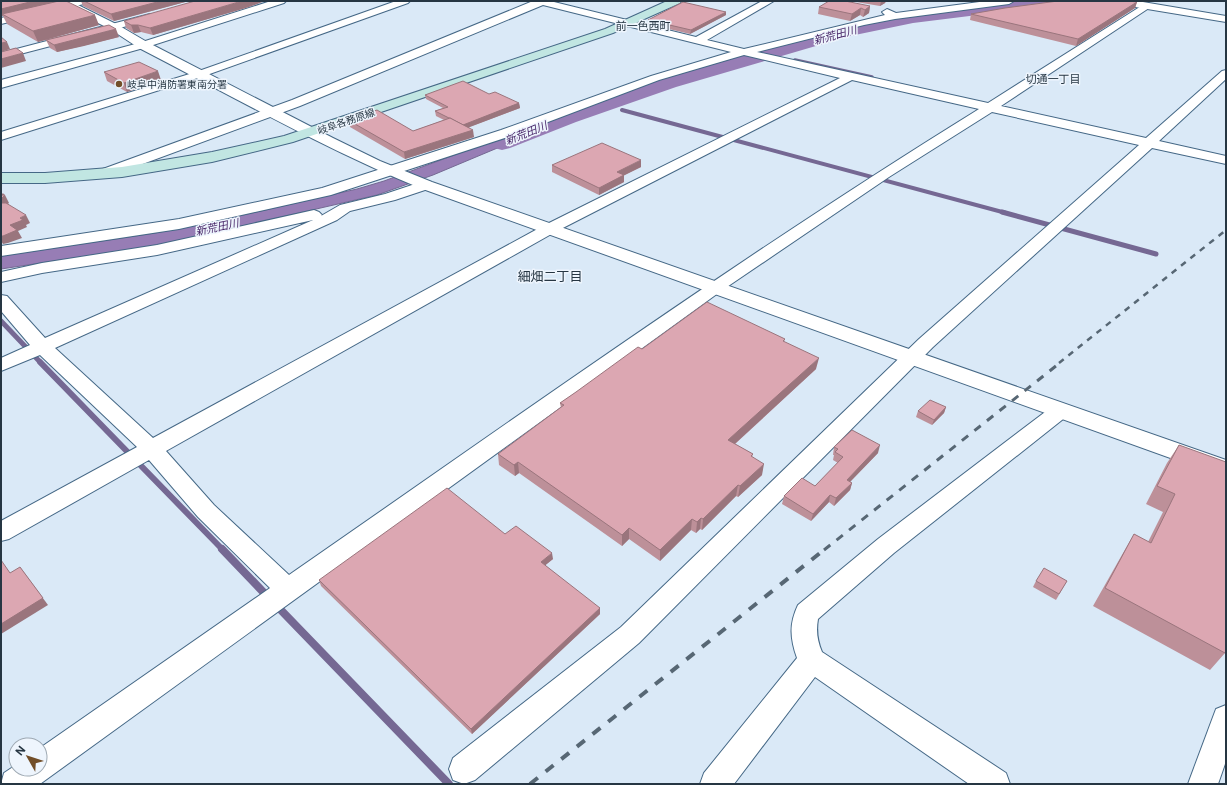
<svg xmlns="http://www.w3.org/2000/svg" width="1227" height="785" viewBox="0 0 1227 785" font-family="'Public Sans','Noto Sans JP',sans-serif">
<rect width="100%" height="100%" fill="#dae9f7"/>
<!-- water -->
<polygon fill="#977db5" stroke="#756893" points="541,123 552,128 495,149 433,175 377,195 160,245 1,269 1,256 155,233 217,221 357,189 384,181"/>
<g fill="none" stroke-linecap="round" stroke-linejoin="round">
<!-- stream-far4 -->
<polyline stroke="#756893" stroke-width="3.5" points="795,60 872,77"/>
<!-- stream-far3 -->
<polyline stroke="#756893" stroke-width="4" points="622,110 1006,213"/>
<!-- stream-far2 -->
<g stroke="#756893" stroke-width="5">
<polyline points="1002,212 1156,254"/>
<polyline points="1,321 41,363"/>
</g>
<!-- stream-far1 -->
<polyline stroke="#756893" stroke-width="6" points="40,362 223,550"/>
<!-- stream -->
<g stroke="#756893" stroke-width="8">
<polyline points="222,549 268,597"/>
<polyline points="276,605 449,784"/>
</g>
<!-- river -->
<polygon fill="#977db5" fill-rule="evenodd" points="1007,1 1058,1 1056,5 1050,6 913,23 850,36 676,87 576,122 510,148 502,150 494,148 490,143 494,138 560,112 661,78 825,31 868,21 913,12"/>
<defs>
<g id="minor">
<polygon points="73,1 90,1 88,3 1,24 1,18"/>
<polygon points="271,1 286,1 284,3 147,47 1,88 1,80 139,43"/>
<polygon points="396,1 410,1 408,3 204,76 1,140 1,132 196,72"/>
<path d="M533,1H550L696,37L762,1H774L707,40L744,49L885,15L882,12L887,9L896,13L987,1H1014L1009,4L895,19L864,25L757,52L988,103L1146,3L1149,4L1151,6L1149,8L1001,106L1146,138L1222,71L1226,70V79L1159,141L1226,156V164L1152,148L933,347L639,643L475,780L464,784L453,780L449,769L453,758L621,627L919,339L1139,145L992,112L889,177L721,291L40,784H1L4,773L16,765V769H40V748L270,588L198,517L149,460L9,539L1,541V521L137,447L40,355L1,371V358L30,345L1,311V295L7,296L45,338L313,220L157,255L42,273L1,282V272L42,263L157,245L314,210L319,212L322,215L321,216L340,205L385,194L421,182L426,181L431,182L433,185L431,188L395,200L350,211L337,220L55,348L153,438L543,226L840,78L744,55L659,80L511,136L331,195L179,229L1,256V246L179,219L322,188L501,130L651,76L731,52L543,5L300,106L110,176L105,177L100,176L98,173L100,170L292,100ZM852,80L979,109C743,255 517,417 289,575L214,505L166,451L555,232Z"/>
<polygon points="150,14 154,15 155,17 154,19 1,59 1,53"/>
<path d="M1060,404L1067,406L1070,411L1067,416L894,553L818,619C816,631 817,640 822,652L1006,773L1010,784H969L815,677L734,784H700L704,773L797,658C790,638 789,624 798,605L878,539L1053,406Z"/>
<polygon points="1226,705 1226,761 1218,784 1188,784 1216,709"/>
</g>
<g id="tertiary">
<path d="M57,1H70L118,25L147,42L333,138L380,161L432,182L1226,460V478L420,188C323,148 232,96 139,48L110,29L58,3Z"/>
<polygon points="1112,1 1137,1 1226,16 1226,22 1117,4"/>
</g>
<polygon id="secondary" points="667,1 681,1 680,3 613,33 293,142 212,162 122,177 45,183 1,183 1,173 45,173 122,167 212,152 284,136 605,29"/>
</defs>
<!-- minor casing -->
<use href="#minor" stroke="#456886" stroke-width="2"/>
<!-- tertiary casing -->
<use href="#tertiary" stroke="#456886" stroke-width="2"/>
<!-- secondary casing -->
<use href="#secondary" stroke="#456886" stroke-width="2"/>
<!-- minor -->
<use href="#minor" fill="#fff" fill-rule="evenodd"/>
<!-- tertiary -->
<use href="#tertiary" fill="#fff" fill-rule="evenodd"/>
<!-- secondary -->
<use href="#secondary" fill="#c1e6e2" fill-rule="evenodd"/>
<!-- rail-far2 -->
<polyline stroke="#576774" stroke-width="2.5" stroke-dasharray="6 6" stroke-linecap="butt" points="1059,363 1226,230"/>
<!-- rail-far1 -->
<polyline stroke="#576774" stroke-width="3" stroke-dasharray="8 8" stroke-linecap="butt" points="824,550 1061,362"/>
<!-- rail -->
<polyline stroke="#576774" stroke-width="4" stroke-dasharray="10 10" stroke-linecap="butt" points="530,784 825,549"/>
</g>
<!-- wall -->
<g fill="#bd9099">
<polygon points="1,1 56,1 99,25 38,42 7,24 3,16 1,16"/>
<polygon points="81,1 189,1 114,21 83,6"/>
<polygon points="850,1 886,1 885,3 880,6"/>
<polygon points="1137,2 1135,8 1076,46 970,20 971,14"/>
<polygon points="870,6 869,13 863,17 860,15 850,21 818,14 819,7"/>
<polygon points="249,7 153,35 141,32 134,33 126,28 124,21"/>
<polygon points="726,15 690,34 648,24 648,20"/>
<polygon points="119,37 57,52 50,48 46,40"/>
<polygon points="104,72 161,80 127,92 107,81"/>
<polygon points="489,94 519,103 520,108 469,127 474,137 405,159 350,127 348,120 413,131 444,120 436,116 435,111 443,108 426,99 425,95"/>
<polygon points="552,165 641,167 624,175 624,182 599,195 552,172"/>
<polygon points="785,339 784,342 816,369 735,444 753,454 752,457 762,475 738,497 736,496 702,530 700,529 696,533 691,530 660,561 629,539 622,546 519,473 515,476 499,465 498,454 561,408 560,403 642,349"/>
<polygon points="946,407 944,413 932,425 916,417 918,411"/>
<polygon points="1179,445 1225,653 1210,670 1093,606 1123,553 1134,534 1148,542 1163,512 1146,504 1167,463"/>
<polygon points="834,447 878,453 850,482 852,483 850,490 834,506 829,502 811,521 782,504 784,496 815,486 838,463 833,460 834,455 833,455"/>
<polygon points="505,534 553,559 545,565 600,614 472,734 321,586 319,580"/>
<polygon points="1036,581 1067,581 1056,600 1033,587"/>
</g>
<!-- shaded-wall -->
<g fill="#9a757d">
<polygon points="34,1 56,1 56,3 2,14 3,16 1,16 1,9"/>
<polygon points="161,1 189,1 114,21 111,14"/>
<polygon points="242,1 265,1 249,7 153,35 150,28"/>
<polygon points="881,1 886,1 885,3 880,6"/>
<polygon points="1137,2 1135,8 1076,46 1078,39"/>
<polygon points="870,6 869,13 863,17 865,10"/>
<polygon points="861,8 860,15 850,21 852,14"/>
<polygon points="726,12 726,15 690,34 691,30"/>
<polygon points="95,15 99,25 38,42 33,31"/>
<polygon points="131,25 138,25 141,32 134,33"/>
<polygon points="116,29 119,37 84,46 57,52 54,45"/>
<polygon points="7,42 10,49 1,52 1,43"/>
<polygon points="23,53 26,61 1,68 1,59"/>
<polygon points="158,71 161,80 127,92 124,83"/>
<polygon points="519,103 520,108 462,130 461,125"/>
<polygon points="473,130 474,137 405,159 404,152"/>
<polygon points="641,160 641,167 617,179 617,172"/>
<polygon points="624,175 624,182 599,195 599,188"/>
<polygon points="3,193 5,196 5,195 9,203 1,210 1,195"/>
<polygon points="26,215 30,223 26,225 27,227 18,231 22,238 8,243 3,244 1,241 1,236 10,225 20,218"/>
<polygon points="819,358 816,369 727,451 728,440"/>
<polygon points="946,407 944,413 932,425 934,420"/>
<polygon points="880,445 878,453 845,487 847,480"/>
<polygon points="518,462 519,473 515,476 514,465"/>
<polygon points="764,464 762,475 738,497 740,486"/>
<polygon points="852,483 850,490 834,506 836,498"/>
<polygon points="738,485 736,496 702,530 703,519"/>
<polygon points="830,495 829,502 811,521 813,514"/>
<polygon points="701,518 700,529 696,533 697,522"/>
<polygon points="692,519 691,530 660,561 660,550"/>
<polygon points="629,528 629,539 622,546 622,535"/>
<polygon points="552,553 553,559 542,568 541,562"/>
<polygon points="20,567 48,605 1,634 1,624"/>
<polygon points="600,608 600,614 472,734 471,729"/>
</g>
<!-- building -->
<g fill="#dca7b2" stroke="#9a757d">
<polygon points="1,1 34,1 1,9"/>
<polygon points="59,1 66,1 95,15 33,31 2,14"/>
<polygon points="84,1 161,1 111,14"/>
<polygon points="195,1 242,1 150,28 138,25 131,25 124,21"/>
<polygon points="829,1 845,1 870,6 865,10 861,8 852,14 819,7"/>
<polygon points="1058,1 1128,1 1137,2 1078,39 971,14 1005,8"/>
<polygon points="683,2 726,12 691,30 648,20"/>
<polygon points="109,25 116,29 54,45 46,40"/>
<polygon points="1,37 7,42 1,43"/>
<polygon points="16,48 23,53 1,59 1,52"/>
<polygon points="139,62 158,71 124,83 104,72"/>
<polygon points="463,81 489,94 495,92 519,103 463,125 450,118 449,118 435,111 448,107 425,95"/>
<polygon points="377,110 413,131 450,118 473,130 404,152 348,120"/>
<polygon points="602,143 641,160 617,172 624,175 599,188 552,165"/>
<polygon points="1,195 5,195 1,199"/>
<polygon points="1,203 6,203 26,215 20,218 23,220 10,225 17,230 3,236 1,236"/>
<polygon points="707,302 785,339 783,341 819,358 728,440 753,454 751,456 764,464 740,486 738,485 703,519 701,518 697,522 692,519 660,550 629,528 622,535 518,462 514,465 498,454 564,405 560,403 576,392 638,347 642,349"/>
<polygon points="930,400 946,407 934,420 918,411"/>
<polygon points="852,430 880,445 847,480 852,483 836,498 830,495 813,514 784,496 802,478 815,486 843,457 835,452 838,449 834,447"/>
<polygon points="1179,445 1226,462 1226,651 1225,653 1105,588 1134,534 1151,543 1175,494 1157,486"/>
<polygon points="447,488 505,534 516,526 552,553 541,562 600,608 471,729 319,580"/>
<polygon points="1,560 10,573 20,567 43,598 1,624"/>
<polygon points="1044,568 1067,581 1059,594 1036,581"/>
</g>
<!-- markers -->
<circle fill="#724e28" stroke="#eef5fd" stroke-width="1.5" cx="119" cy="84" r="4"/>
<g text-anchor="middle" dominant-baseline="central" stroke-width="3" stroke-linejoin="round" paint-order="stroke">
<!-- far-poi labels -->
<g font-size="10" fill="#263643" stroke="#eef5fd" text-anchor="start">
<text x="127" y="84">岐阜中消防署東南分署</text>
</g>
<!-- far-street labels -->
<g font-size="10" fill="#263643" stroke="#eef5fd">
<text transform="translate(346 121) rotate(-19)">岐阜各務原線</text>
</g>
<!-- far-neighbourhood labels -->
<g font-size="11" fill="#263643" stroke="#eef5fd">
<text x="643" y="26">前一色西町</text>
<text x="1053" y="79">切通一丁目</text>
</g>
<!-- far-water labels -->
<g font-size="11" font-style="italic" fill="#421f63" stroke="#eef5fd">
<text transform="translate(835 35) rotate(-15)">新荒田川</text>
<text transform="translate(526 133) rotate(-22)">新荒田川</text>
<text transform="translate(217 227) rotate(-12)">新荒田川</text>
</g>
<!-- neighbourhood labels -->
<g font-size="13" fill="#263643" stroke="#eef5fd">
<text x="550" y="276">細畑二丁目</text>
</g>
</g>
<!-- border -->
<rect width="1227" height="785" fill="none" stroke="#263643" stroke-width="4"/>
<!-- north arrow -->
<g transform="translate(28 757) rotate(309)"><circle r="19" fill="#eef5fd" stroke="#9ea9b3"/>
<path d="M0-3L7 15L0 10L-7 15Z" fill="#724e28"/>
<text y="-6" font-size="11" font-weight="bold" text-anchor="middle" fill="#263643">N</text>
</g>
</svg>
